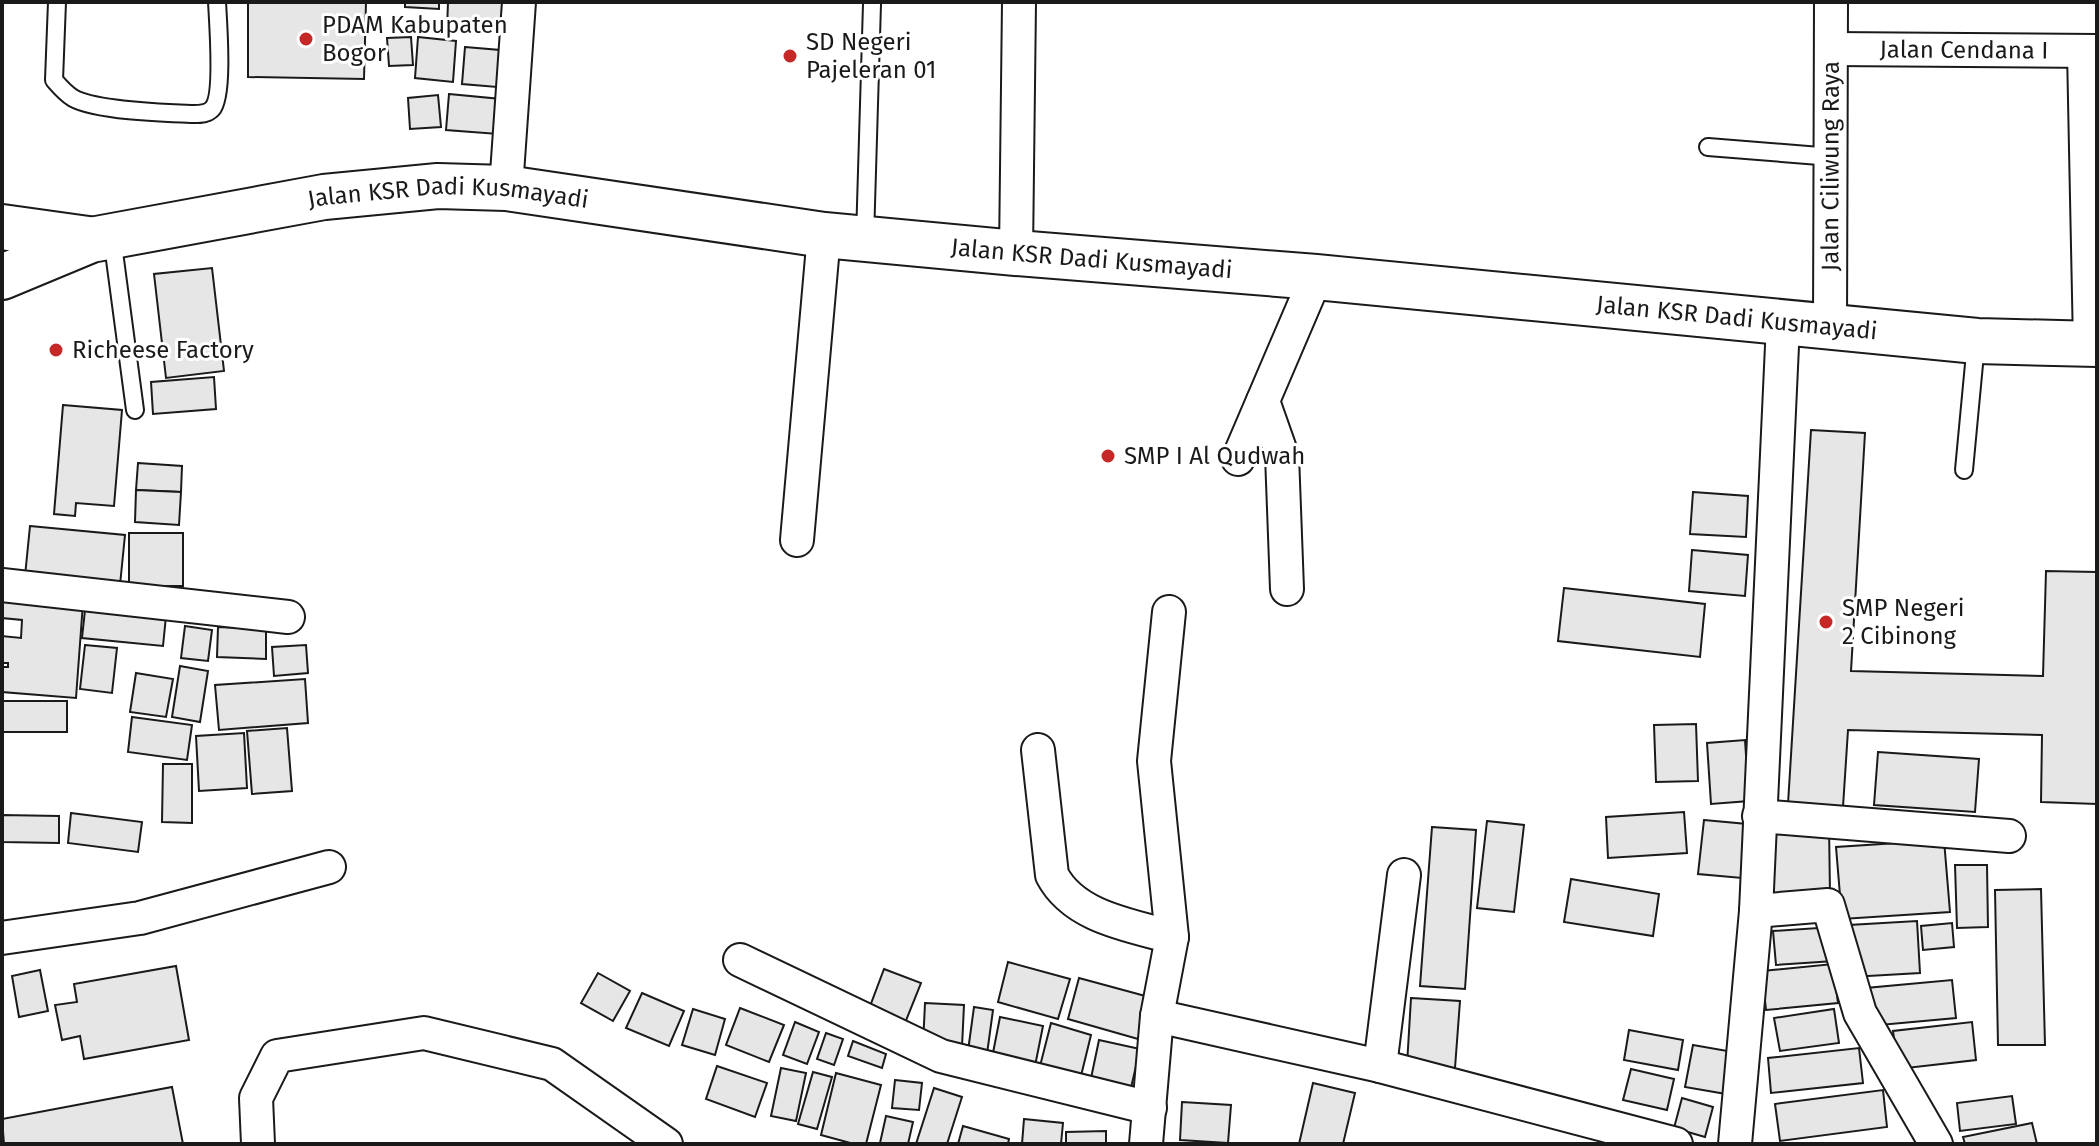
<svg xmlns="http://www.w3.org/2000/svg" width="2099" height="1146" viewBox="0 0 2099 1146" font-family="'Fira Sans',sans-serif">
<rect width="100%" height="100%" fill="#fff"/>
<!-- building -->
<g fill="#e6e6e6" stroke="#1a1a1a" stroke-width="2">
<polygon points="248,2 366,2 364,79 248,77"/>
<polygon points="405,2 439,2 439,9 405,7"/>
<polygon points="448,2 509,2 508,32 447,30"/>
<polygon points="411,37 413,65 389,66 387,38"/>
<polygon points="418,37 456,41 453,82 415,78"/>
<polygon points="465,47 500,50 497,87 462,84"/>
<polygon points="449,94 501,99 498,134 446,130"/>
<polygon points="438,95 441,127 410,129 408,98"/>
<polygon points="212,268 224,371 166,378 154,274"/>
<polygon points="214,377 216,409 153,414 151,382"/>
<polygon points="63,405 122,410 114,506 76,503 75,516 54,514"/>
<polygon points="1811,430 1865,433 1851,671 2043,676 2046,571 2097,572 2097,804 2041,802 2042,735 1848,730 1843,807 1788,804"/>
<polygon points="138,463 182,466 181,492 136,490"/>
<polygon points="136,490 181,492 179,525 135,522"/>
<polygon points="1693,492 1748,496 1746,537 1690,534"/>
<polygon points="30,526 125,535 120,585 25,576"/>
<rect x="129" y="533" width="54" height="53"/>
<polygon points="1692,550 1748,555 1745,596 1689,591"/>
<polygon points="1564,588 1705,604 1700,657 1558,641"/>
<polygon points="2,596 83,603 76,698 2,692 2,667 8,667 8,663 2,663 2,636 21,638 22,620 2,618"/>
<polygon points="86,601 166,616 163,646 82,638"/>
<polygon points="185,626 212,630 208,661 181,658"/>
<polygon points="218,627 266,629 266,659 217,657"/>
<polygon points="85,645 117,648 112,693 80,689"/>
<polygon points="306,645 308,673 274,676 272,647"/>
<polygon points="180,666 208,671 200,722 172,717"/>
<polygon points="136,673 173,679 166,717 130,712"/>
<polygon points="305,679 308,723 219,730 215,685"/>
<rect x="2" y="701" width="65" height="31"/>
<polygon points="132,717 192,725 187,760 128,752"/>
<polygon points="1696,724 1698,781 1656,782 1654,725"/>
<polygon points="287,728 292,791 252,794 247,731"/>
<polygon points="244,733 247,788 199,791 196,736"/>
<polygon points="1745,740 1749,801 1711,804 1707,743"/>
<polygon points="1878,752 1979,759 1975,812 1874,805"/>
<polygon points="163,764 192,764 192,823 162,822"/>
<polygon points="1684,812 1687,853 1608,858 1606,817"/>
<polygon points="71,813 142,822 138,852 68,843"/>
<polygon points="2,815 59,816 59,843 2,842"/>
<polygon points="1704,820 1747,824 1742,878 1698,874"/>
<polygon points="1487,821 1524,825 1514,912 1477,908"/>
<polygon points="1829,824 1830,895 1774,902 1772,826"/>
<polygon points="1432,827 1476,830 1465,989 1420,986"/>
<polygon points="1944,840 1950,912 1842,919 1836,847"/>
<polygon points="1955,865 1987,865 1988,927 1957,928"/>
<polygon points="1571,879 1659,894 1653,936 1564,922"/>
<polygon points="2041,889 2045,1045 1998,1045 1995,890"/>
<polygon points="1917,921 1920,973 1851,977 1849,925"/>
<polygon points="1952,923 1954,947 1923,950 1921,926"/>
<polygon points="1833,927 1834,961 1776,965 1773,931"/>
<polygon points="1008,962 1070,979 1058,1019 998,1002"/>
<polygon points="1833,964 1838,1003 1766,1010 1762,971"/>
<polygon points="176,966 189,1040 84,1059 80,1036 62,1040 55,1005 77,1002 74,984"/>
<polygon points="884,969 921,983 905,1023 869,1009"/>
<polygon points="40,970 48,1011 19,1017 12,976"/>
<polygon points="598,973 630,991 613,1021 581,1003"/>
<polygon points="1079,978 1149,997 1138,1039 1068,1019"/>
<polygon points="1952,980 1956,1018 1869,1026 1866,988"/>
<polygon points="642,993 684,1011 669,1046 626,1028"/>
<polygon points="1411,998 1460,1001 1455,1068 1407,1065"/>
<polygon points="925,1003 964,1005 962,1047 923,1045"/>
<polygon points="974,1007 993,1010 987,1054 968,1051"/>
<polygon points="740,1008 784,1025 769,1062 726,1045"/>
<polygon points="693,1009 725,1019 715,1055 682,1045"/>
<polygon points="1834,1009 1839,1043 1780,1051 1774,1018"/>
<polygon points="1000,1017 1043,1026 1035,1066 992,1058"/>
<polygon points="795,1022 819,1032 807,1064 783,1055"/>
<polygon points="1972,1022 1976,1060 1898,1069 1893,1031"/>
<polygon points="1051,1023 1091,1035 1080,1080 1039,1070"/>
<polygon points="1629,1030 1683,1040 1678,1070 1624,1060"/>
<polygon points="826,1033 843,1039 834,1065 817,1059"/>
<polygon points="1099,1040 1140,1049 1130,1092 1090,1083"/>
<polygon points="853,1041 886,1054 882,1068 848,1056"/>
<polygon points="1693,1045 1739,1053 1732,1095 1685,1087"/>
<polygon points="1859,1048 1863,1083 1771,1093 1768,1058"/>
<polygon points="717,1066 767,1083 755,1117 706,1099"/>
<polygon points="781,1068 806,1073 796,1121 771,1116"/>
<polygon points="1631,1069 1674,1079 1667,1110 1623,1100"/>
<polygon points="813,1072 832,1077 817,1129 798,1124"/>
<polygon points="836,1073 881,1085 866,1144 854,1144 821,1135"/>
<polygon points="895,1080 922,1083 919,1110 892,1108"/>
<polygon points="1313,1083 1355,1093 1343,1144 1299,1144"/>
<polygon points="172,1087 183,1144 4,1144 2,1119"/>
<polygon points="934,1088 962,1097 947,1144 916,1144"/>
<polygon points="1883,1090 1887,1127 1780,1141 1775,1104"/>
<polygon points="2012,1096 2016,1124 1960,1131 1957,1103"/>
<polygon points="1682,1098 1713,1107 1705,1137 1674,1128"/>
<polygon points="1182,1102 1231,1105 1228,1143 1180,1140"/>
<polygon points="886,1116 913,1122 908,1144 880,1143"/>
<polygon points="1024,1119 1063,1123 1061,1144 1022,1144"/>
<polygon points="2032,1123 2037,1144 1965,1144 1963,1137"/>
<polygon points="963,1126 1009,1139 1008,1144 958,1144"/>
<polygon points="1106,1131 1106,1144 1066,1144 1066,1132"/>
</g>
<g fill="none" stroke-linecap="round" stroke-linejoin="round">
<defs>
<g id="service">
<path d="M57,2L54,80C60,87 65,93 73,98C96,111 165,113 194,114C201,114 207,114 212,109C224,97 218,21 217,2"/>
<polyline points="1708,147 1832,157"/>
<polyline points="112,237 135,410"/>
<polyline points="865,238 872,4"/>
<polyline points="1964,470 1976,343"/>
</g>
<g id="minor">
<path id="s1" d="M1832,49L2097,51"/>
<polyline points="2084,51 2090,344"/>
<polyline points="506,188 519,2"/>
<polyline points="1016,253 1019,2"/>
<path id="s2" d="M1830,328L1831,2"/>
<polyline points="1263,401 1282,455 1287,589"/>
<polyline points="1238,459 1316,277"/>
<polyline points="797,540 824,235"/>
<polyline points="2,585 288,617"/>
<path d="M1038,750L1052,875C1074,917 1129,925 1172,937"/>
<polyline points="1759,816 2009,836"/>
<polyline points="1756,911 1828,905 1860,1013 1936,1144"/>
<polyline points="2,938 140,918 329,867"/>
<polyline points="740,960 941,1056 1150,1108"/>
<polyline points="1157,1016 1380,1066 1676,1144"/>
<polyline points="1380,1066 1404,875"/>
<polyline points="258,1144 256,1098 277,1056 424,1033 552,1064 666,1144"/>
<polyline points="1146,1144 1157,1016 1172,937 1154,761 1169,612"/>
<polyline points="1735,1144 1756,911 1783,324"/>
</g>
<g id="secondary">
<polyline points="2,227 88,239"/>
<path id="s3" d="M2,277L91,240L324,197L438,186L506,188L824,235L1016,253L1316,277L1977,341L2097,344"/>
</g>
</defs>
<!-- service casing -->
<use href="#service" stroke="#1a1a1a" stroke-width="20"/>
<!-- minor casing -->
<use href="#minor" stroke="#1a1a1a" stroke-width="36"/>
<!-- secondary casing -->
<use href="#secondary" stroke="#1a1a1a" stroke-width="48"/>
<!-- service -->
<use href="#service" stroke="#fff" stroke-width="16"/>
<!-- minor -->
<use href="#minor" stroke="#fff" stroke-width="32"/>
<!-- secondary -->
<use href="#secondary" stroke="#fff" stroke-width="44"/>
</g>
<!-- markers -->
<g fill="#c62828" stroke="#fff" stroke-width="3">
<circle cx="306" cy="39" r="8"/>
<circle cx="790" cy="56" r="8"/>
<circle cx="56" cy="350" r="8"/>
<circle cx="1108" cy="456" r="8"/>
<circle cx="1826" cy="622" r="8"/>
</g>
<g text-anchor="middle" dominant-baseline="central" stroke-width="6" stroke-linejoin="round" paint-order="stroke">
<!-- poi labels -->
<g font-size="24" fill="#1a1a1a" stroke="#fff" text-anchor="start">
<text x="322" y="25">PDAM Kabupaten<tspan x="322" dy="28">Bogor</tspan></text>
<text x="806" y="42">SD Negeri<tspan x="806" dy="28">Pajeleran 01</tspan></text>
<text x="72" y="350">Richeese Factory</text>
<text x="1124" y="456">SMP I Al Qudwah</text>
<text x="1842" y="608">SMP Negeri<tspan x="1842" dy="28">2 Cibinong</tspan></text>
</g>
<!-- street labels -->
<g font-size="24" fill="#1a1a1a" stroke="#fff">
<text stroke="none"><textPath href="#s1" startOffset="132">Jalan Cendana I</textPath></text>
<text stroke="none"><textPath href="#s2" startOffset="162">Jalan Ciliwung Raya</textPath></text>
<text stroke="none"><textPath href="#s3" startOffset="458">Jalan KSR Dadi Kusmayadi</textPath></text>
<text stroke="none"><textPath href="#s3" startOffset="1106">Jalan KSR Dadi Kusmayadi</textPath></text>
<text stroke="none"><textPath href="#s3" startOffset="1754">Jalan KSR Dadi Kusmayadi</textPath></text>
</g>
</g>
<!-- border -->
<rect width="2099" height="1146" fill="none" stroke="#1a1a1a" stroke-width="8"/>
</svg>
